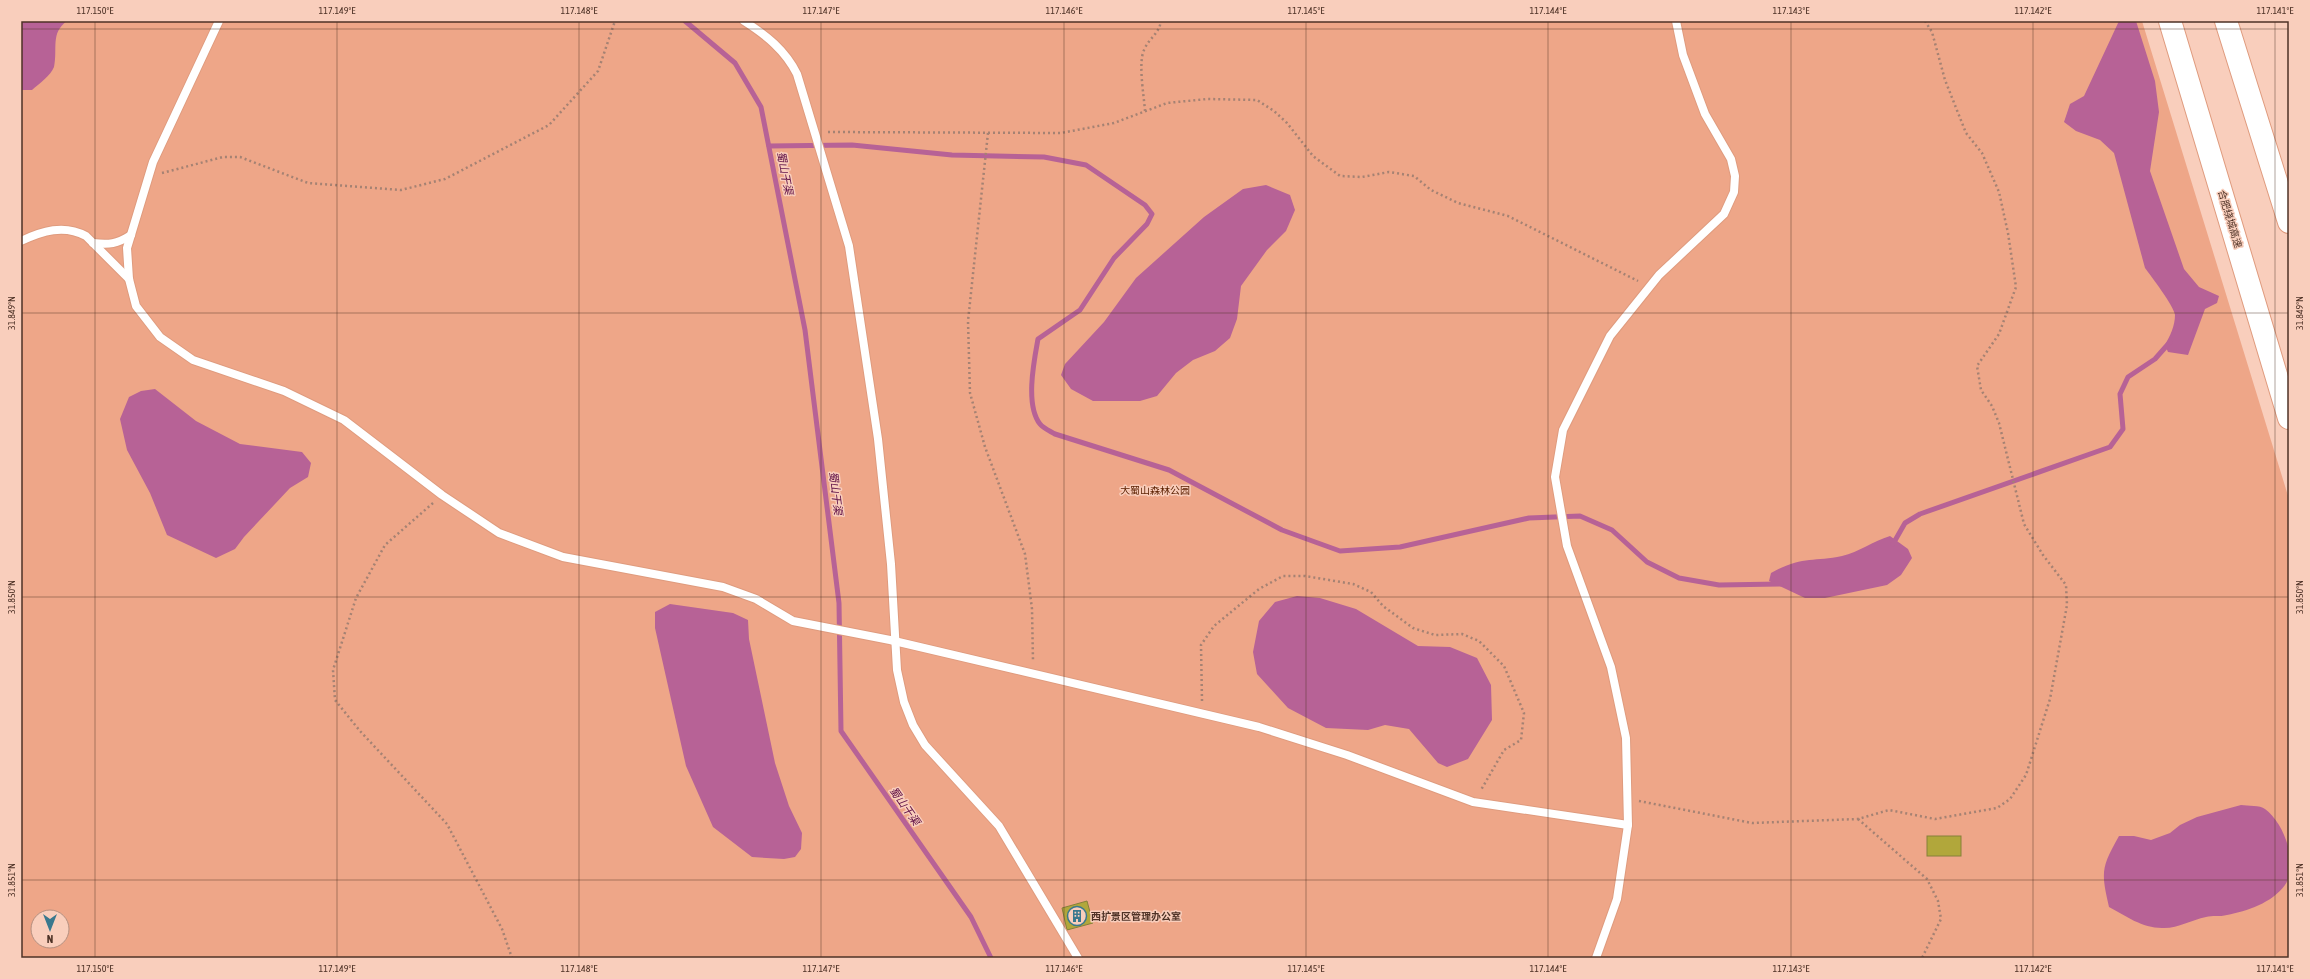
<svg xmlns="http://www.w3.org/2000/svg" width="2310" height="979" viewBox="0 0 2310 979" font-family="'Asap Condensed','Noto Sans SC',sans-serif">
<rect width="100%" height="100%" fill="#f9cebc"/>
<!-- green -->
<path fill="#eea688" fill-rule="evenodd" d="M21,21H2142L2289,499V958H21ZM38,917H62V941H38Z"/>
<!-- water -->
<g fill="#b76296">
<path d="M21,21H67C50,33 58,49 54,67C51,75 39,84 32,90H21Z"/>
<path d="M2119,21H2136L2155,81L2159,112L2150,171L2184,269L2199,287L2219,296L2217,303L2205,309L2188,355L2168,352L2165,345C2170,336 2175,326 2175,315C2174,306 2151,276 2145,268L2114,153L2100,140L2076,131L2064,122L2070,104L2084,96Z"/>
<polygon points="1266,185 1290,195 1295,210 1286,231 1267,250 1241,286 1237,319 1230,338 1215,351 1193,360 1176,373 1157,396 1140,401 1093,401 1071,389 1061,375 1065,364 1104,322 1136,278 1204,217 1243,189"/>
<polygon points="155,389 196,421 240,444 302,452 311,463 308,477 290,488 244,537 235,549 216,558 167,535 150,493 127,450 120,419 129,397 141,391"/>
<path d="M1890,536L1908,549L1912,558L1901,575L1887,585L1825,598H1805L1769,581L1771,573C1801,556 1813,562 1842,556C1859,552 1873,541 1890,536Z"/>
<polygon points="1297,596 1320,598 1356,609 1418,646 1450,647 1477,658 1491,685 1492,720 1468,759 1447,767 1438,763 1409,729 1385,725 1368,730 1326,728 1288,708 1257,674 1253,652 1259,621 1275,602"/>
<polygon points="670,604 733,613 748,620 749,639 775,763 789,806 802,833 801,849 795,857 784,859 752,857 713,827 686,766 655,628 655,612"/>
<path d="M2241,805C2248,806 2260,805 2265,809C2284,823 2299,863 2285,885C2272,903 2247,911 2227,915C2220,917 2212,915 2206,917C2191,920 2177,929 2162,928C2142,928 2126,916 2109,907C2101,872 2101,868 2119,836H2134L2151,840L2170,833L2180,825L2197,817Z"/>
</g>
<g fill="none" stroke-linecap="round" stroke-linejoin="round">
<!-- stream -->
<g stroke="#b76296" stroke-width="5">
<polyline points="685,21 735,63 761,107 805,330 839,603 841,731 971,917 991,958"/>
<path d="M769,146L852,145L952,155L1044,157L1086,165L1145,205L1152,214L1147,224L1114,258L1080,310L1038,339C1034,361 1025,405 1040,424C1043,428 1050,431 1055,434L1169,470L1282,530L1340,551L1400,547L1529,518L1580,516L1612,530L1647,562L1679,578L1719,585L1781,584"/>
<polyline points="1893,544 1905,523 1920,514 2110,447 2123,429 2120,394 2128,377 2155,359 2170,342"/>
</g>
</g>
<!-- building -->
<g fill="#b1a73b" stroke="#86803a">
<rect x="1927" y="836" width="34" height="20"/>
<polygon points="1087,901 1093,923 1067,930 1062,908"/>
</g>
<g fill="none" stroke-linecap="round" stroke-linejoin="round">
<defs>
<g id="lane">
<polyline points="219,21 153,162 127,248 129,279 136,306 160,337 193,360 284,391 344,420 442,495 499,533 563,557 723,587 756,599 793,621 890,640 1259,727 1347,755 1473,802 1628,825"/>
<path d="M744,21C766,35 785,50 797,74L849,246L878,439L891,564L897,670L904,702L913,725L925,745L999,826L1078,958"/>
<path d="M21,241C42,231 64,224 86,236L129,279"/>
<path d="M93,243C109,245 117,244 131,235"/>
<polyline points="1596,958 1617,899 1628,825 1626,738 1611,667 1567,546 1555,477 1563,430 1610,336 1659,275 1724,214 1734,192 1735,176 1731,159 1705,114 1683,55 1676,21"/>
</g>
<g id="highway">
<polyline points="2170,21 2289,418"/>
<polyline points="2226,21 2289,222"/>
</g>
</defs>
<!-- lane casing -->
<use href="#lane" stroke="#df9b7e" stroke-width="10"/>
<!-- highway casing -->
<use href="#highway" stroke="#df9b7e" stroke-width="24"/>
<!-- path -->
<g stroke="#a58273" stroke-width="2.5" stroke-dasharray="2 3" stroke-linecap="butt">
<path d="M1145,111C1144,96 1138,63 1144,50C1149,38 1159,34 1161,21"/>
<polyline points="828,132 1061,133 1114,123 1167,103 1207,99 1257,100 1274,111 1287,123 1313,156 1340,176 1362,177 1389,172 1414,176 1431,190 1458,203 1508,216 1638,281"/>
<polyline points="988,133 968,321 970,393 985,447 1025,554 1032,609 1033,661"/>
<polyline points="162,173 223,157 240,157 308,183 401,190 445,179 549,125 598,71 615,21"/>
<polyline points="433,503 385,545 356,598 333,670 335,700 360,731 447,824 502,929 512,958"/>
<polyline points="1202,701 1201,645 1214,626 1259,589 1283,576 1305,576 1353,584 1371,592 1383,606 1413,628 1435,635 1462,634 1479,641 1504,666 1524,713 1521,740 1504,750 1481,790"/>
<polyline points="1639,801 1752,823 1858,819 1889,810 1935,819 1997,808 2010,799 2026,775 2050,699 2067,605 2066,585 2043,555 2024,524 1999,423 1992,406 1981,390 1977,366 1999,334 2016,287 2008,233 1999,192 1982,153 1966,133 1945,80 1932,32 1925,21"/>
<polyline points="1858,819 1927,879 1938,901 1941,919 1922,958"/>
</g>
<!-- lane -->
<use href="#lane" stroke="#fff" stroke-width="8"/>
<!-- highway -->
<use href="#highway" stroke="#fff" stroke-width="22"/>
</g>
<!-- ticks -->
<path fill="none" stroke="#4e3226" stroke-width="1" stroke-opacity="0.45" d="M95,21V958M337,21V958M579,21V958M821,21V958M1064,21V958M1306,21V958M1548,21V958M1791,21V958M2033,21V958M2275,21V958M21,29H2289M21,313H2289M21,597H2289M21,880H2289"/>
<!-- icons -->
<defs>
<symbol id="building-ring" viewBox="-11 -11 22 22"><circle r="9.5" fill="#f9cebc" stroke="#3a788e" stroke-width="1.5"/><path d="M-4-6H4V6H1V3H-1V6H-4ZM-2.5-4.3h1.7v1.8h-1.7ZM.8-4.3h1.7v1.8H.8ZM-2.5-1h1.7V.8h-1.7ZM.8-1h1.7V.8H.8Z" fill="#3a788e"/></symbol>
</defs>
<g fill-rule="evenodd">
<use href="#building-ring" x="1066" y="905" width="22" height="22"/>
</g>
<g text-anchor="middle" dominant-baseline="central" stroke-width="3" stroke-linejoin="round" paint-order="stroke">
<!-- street labels -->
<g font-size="10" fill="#4e3226" stroke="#f9cebc">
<text transform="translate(2230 219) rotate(73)">合肥绕城高速</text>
</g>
<!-- park labels -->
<g font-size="10" fill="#5c2102" stroke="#f9cebc">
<text x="1155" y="490">大蜀山森林公园</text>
</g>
<!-- poi labels -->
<g font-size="10" font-weight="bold" fill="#4e3226" stroke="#f9cebc" text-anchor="start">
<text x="1091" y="916">西扩景区管理办公室</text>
</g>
<!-- water labels -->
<g font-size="11" font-style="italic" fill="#5f0f46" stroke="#f9cebc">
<text transform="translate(785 173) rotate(79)">蜀山干渠</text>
<text transform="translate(836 493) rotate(83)">蜀山干渠</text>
<text transform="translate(905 806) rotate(55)">蜀山干渠</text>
</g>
</g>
<!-- border -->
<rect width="2310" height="979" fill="none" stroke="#f9cebc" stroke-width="44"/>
<!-- north arrow -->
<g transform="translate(50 929) rotate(180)"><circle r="19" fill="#f9cebc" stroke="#b59080"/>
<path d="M0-3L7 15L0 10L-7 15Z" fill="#3a788e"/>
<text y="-6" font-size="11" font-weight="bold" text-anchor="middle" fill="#4e3226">N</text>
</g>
<rect x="22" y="22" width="2266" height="935" fill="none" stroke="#4e3226" stroke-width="1.5"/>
<g font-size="10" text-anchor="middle" fill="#4e3226">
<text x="95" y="14">117.150°E</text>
<text x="337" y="14">117.149°E</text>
<text x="579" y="14">117.148°E</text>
<text x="821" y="14">117.147°E</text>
<text x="1064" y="14">117.146°E</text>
<text x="1306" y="14">117.145°E</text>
<text x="1548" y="14">117.144°E</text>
<text x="1791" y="14">117.143°E</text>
<text x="2033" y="14">117.142°E</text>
<text x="2275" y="14">117.141°E</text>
<text transform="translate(2299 313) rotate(-90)" y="4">31.849°N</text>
<text transform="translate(11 313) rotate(-90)" y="4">31.849°N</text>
<text transform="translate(2299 597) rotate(-90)" y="4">31.850°N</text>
<text transform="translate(11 597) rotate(-90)" y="4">31.850°N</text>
<text transform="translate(2299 880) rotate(-90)" y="4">31.851°N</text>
<text transform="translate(11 880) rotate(-90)" y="4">31.851°N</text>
<text x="95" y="972">117.150°E</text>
<text x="337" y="972">117.149°E</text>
<text x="579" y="972">117.148°E</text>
<text x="821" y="972">117.147°E</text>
<text x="1064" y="972">117.146°E</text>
<text x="1306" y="972">117.145°E</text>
<text x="1548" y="972">117.144°E</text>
<text x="1791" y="972">117.143°E</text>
<text x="2033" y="972">117.142°E</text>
<text x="2275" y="972">117.141°E</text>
</g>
</svg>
